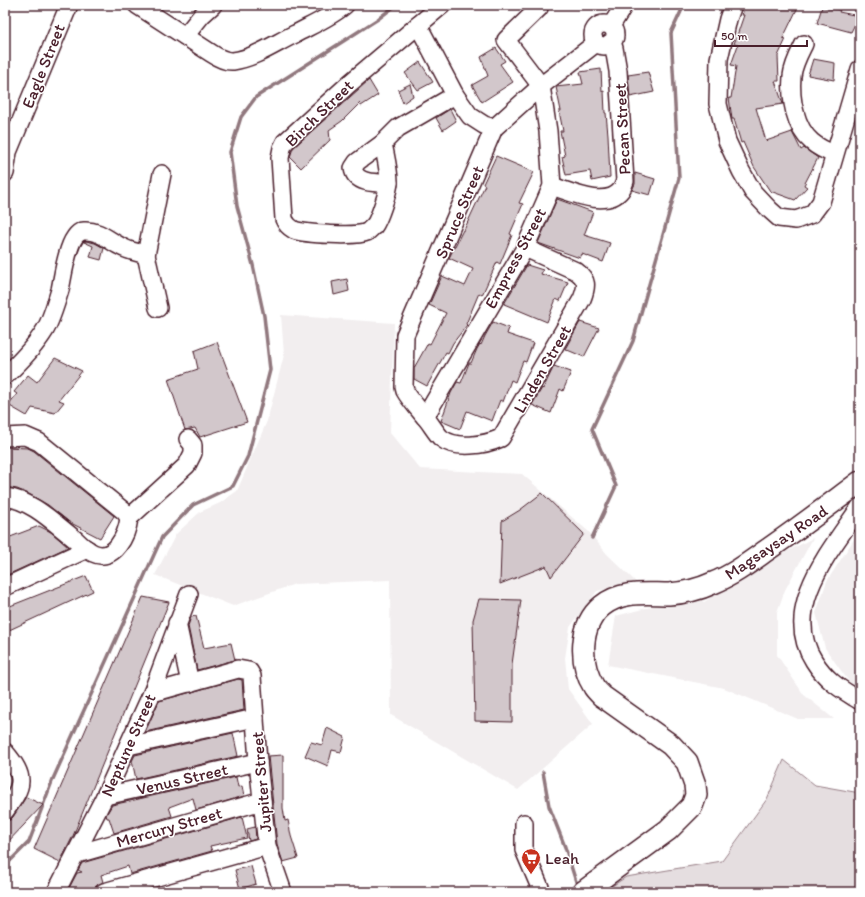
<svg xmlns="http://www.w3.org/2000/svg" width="865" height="897" viewBox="0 0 865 897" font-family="Itim,sans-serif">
<rect width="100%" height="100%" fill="#fff"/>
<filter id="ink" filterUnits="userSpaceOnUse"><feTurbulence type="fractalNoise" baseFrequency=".025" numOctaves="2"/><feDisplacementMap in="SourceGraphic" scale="8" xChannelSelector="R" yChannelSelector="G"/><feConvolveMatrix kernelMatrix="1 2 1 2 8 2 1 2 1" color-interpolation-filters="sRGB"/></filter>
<g filter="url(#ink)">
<!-- built -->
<g fill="#f2eeef">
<polygon points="281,315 394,323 390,433 420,469 522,474 589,532 607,554 636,582 597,591 570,627 565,658 568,689 593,724 518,790 391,715 390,580 295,584 233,606 155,575 176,534 200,512 220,503 237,491 267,421 284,355"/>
<polygon points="860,530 860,691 847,679 825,648 816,613 827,581"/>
<polygon points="813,538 785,590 777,612 777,655 804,695 834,719 798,719 724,688 608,665 616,616 696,595 704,602 710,598 708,592"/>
</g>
<!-- green -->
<polygon fill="#e5dee0" stroke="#987e86" points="784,760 815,785 860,793 860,892 603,892 626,877 722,861 767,799"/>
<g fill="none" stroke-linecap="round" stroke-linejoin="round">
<!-- stream -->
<g stroke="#91787e" stroke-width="3.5">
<polyline points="592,538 616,486 592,429 633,341 679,178 671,33 684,5"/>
<polyline points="543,772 549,806 565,847 578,888"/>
<polyline points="5,866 29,842 53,779 162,537 193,505 233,486 248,456 270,370 264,316 253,265 237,206 230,152 241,117 256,97 378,19 396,5"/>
</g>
</g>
<!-- building -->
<g fill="#d2c7cb" stroke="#4a1f2b">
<polygon points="745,5 799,5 783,38 786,39 778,56 779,81 775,81 783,104 756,108 766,141 792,132 801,150 804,148 818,158 804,185 807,187 795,200 770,191 754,167 743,142 741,143 734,119 732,119 729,98 731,98 736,66 731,65 738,45 734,44 744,15 742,15"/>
<polygon points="822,7 840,10 839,12 859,16 851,32 817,23"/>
<polygon points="496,48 505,61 500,64 513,82 482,102 472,85 488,76 481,57"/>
<polygon points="813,59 835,63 834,80 808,75"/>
<polygon points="420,62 433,82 418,90 405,73"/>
<polygon points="601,69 602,92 604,91 605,113 606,113 608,135 610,177 592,181 590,171 566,175 562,157 565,156 560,131 563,131 559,111 561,111 556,87 583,84 580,72"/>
<polygon points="648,72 654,92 630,97 628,75"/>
<polygon points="369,80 378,95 361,106 360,103 342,121 329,130 330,140 301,168 290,157 293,148"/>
<polygon points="410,84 413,96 403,103 398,90"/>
<polygon points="450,109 456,121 443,130 436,118"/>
<polygon points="496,156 534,172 519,203 523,204 510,234 512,235 500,264 497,262 482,295 479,293 466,324 467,325 453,343 448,353 446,352 427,386 414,379 414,368 428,343 430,344 446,313 429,305 442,276 465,286 473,269 449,258 463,230 464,230 485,185 483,184"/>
<polygon points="635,173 655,179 650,195 632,190 635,184"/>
<polygon points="557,199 593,212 584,235 610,243 603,262 582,254 580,258 538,243"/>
<polygon points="86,241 95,243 104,248 101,260 90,257 93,246 84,242"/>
<polygon points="527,265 543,270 541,274 568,282 560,301 556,299 547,322 504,304"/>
<polygon points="347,279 349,291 334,295 332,282"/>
<polygon points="493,322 509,328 507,334 533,343 526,362 523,361 515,382 511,380 503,402 500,400 492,421 467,411 460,429 441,421 451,393 457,382 461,383 469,363 471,363 477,349 480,344 481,345 485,336"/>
<polygon points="580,322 599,328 584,357 565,349"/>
<polygon points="217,342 247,422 200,437 195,428 185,430 168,379 198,369 194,351"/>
<polygon points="55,358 82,371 59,400 64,402 55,413 32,408 27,416 8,405 17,394 14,392 28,375 37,382"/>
<polygon points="554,366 571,372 563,391 560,389 551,413 532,405 542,388 543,389"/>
<polygon points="5,447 28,448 34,451 114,516 100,538 69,522 48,505 29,494 17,489 5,487"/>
<polygon points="542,493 584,534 551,577 546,566 500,584 502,521 520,510"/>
<polygon points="39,526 51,532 68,547 5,576 5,539"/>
<polygon points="86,576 93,591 5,632 5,608"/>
<polygon points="143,597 169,602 73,836 60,862 34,849"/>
<polygon points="479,599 521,600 512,664 512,722 475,721 473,620"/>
<polygon points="196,616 204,648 231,643 235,660 197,670 188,626 191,617"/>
<polygon points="238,679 242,680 244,710 145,732 159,701"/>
<polygon points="327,728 345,737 341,752 332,750 328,766 305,756 311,742 322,745"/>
<polygon points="233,733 238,756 136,779 132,761 135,755"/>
<polygon points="283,755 283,808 285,821 288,820 291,836 298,858 283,862 277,844 268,756"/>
<polygon points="236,777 238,787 242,786 244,796 196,810 193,798 169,807 172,816 114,833 109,818 107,818 106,815 112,805"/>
<polygon points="26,797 43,805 5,845 5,821 10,820 13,817"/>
<polygon points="242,817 247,838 210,846 212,851 130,874 128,866 101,875 103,882 97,885 94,891 90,892 69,892 68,890 77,873 82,872 78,870 82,863"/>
<polygon points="255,827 256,839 249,841 247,829"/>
<polygon points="251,866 256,884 240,889 235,870"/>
</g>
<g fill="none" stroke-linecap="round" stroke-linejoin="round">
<defs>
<g id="minor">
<path d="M137,5L211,53C217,57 225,62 233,61C255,58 276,43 295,34C312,25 331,17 345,5"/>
<polyline points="733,5 728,19 719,59 718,104 727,141 741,171 753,192 770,210 779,218 796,220 812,214 821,202 860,69"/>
<circle cx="604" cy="35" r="11"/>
<polyline points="418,25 455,95 470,116 484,125 494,128"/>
<polyline points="611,26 624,5"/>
<polyline points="185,36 202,15 213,5"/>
<path d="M804,44C799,54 793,65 792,76C790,98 795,128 812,142C819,148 826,151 834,154"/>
<path d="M383,143C385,155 389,169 389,182C389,189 379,220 374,226C372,227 369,231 367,232C357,237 305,234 294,230C289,227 286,224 284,219L280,158L282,148L285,142L350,83L442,5"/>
<polyline points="5,173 8,152 69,5"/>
<path d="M389,183C376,183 355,184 353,168L357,162L383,143L398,128L455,95"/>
<path d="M552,186C571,192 606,209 621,190C623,187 624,184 625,181L618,71L614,48L610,43"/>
<path d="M525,248L576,271C588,280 587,286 582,299L501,438C485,445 456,450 441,438C435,432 430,422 424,416C418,408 410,400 405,391L404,387L405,335L494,128L541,86L596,43"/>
<polyline points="146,255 158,308"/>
<path d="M5,376C20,362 34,348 45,330C50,322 57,300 60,290C63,277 68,232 84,231C99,230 108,240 120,246C128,251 137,252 146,255L162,174"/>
<polyline points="425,417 525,248 552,186 548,131 541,86 506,40 539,8"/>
<path d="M5,437L25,436L39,442L125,512L129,518C127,535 114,563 93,553C87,550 81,545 76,540C55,524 32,500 5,497"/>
<path d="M860,507C831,550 780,608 814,661C819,669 825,676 832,682C840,689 851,695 860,701"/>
<polyline points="129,518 187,465 193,453 193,445 188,439"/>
<polyline points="5,587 87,549"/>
<polyline points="177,623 190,683"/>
<polyline points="152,693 238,669 249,671 252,676 258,762 267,846 283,892"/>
<polyline points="128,746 255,718"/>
<path d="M5,752C26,777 24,785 5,811"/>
<polyline points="105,796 258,762"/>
<polyline points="524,823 524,850 542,892"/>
<polyline points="77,854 262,801"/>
<polyline points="56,892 105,796 152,693 189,594"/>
<polyline points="104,892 267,846"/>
</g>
<path id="major" d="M583,892L668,830L692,806L696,795L695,785L687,762L671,745L602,696C599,693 596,690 594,687C579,663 579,625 602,606C622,590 646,594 669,594C683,593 700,589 713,583C733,575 750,562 767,550C799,528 829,505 860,482"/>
</defs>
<!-- minor casing -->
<use href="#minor" stroke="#4a1f2b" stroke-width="20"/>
<!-- major casing -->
<use href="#major" stroke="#4a1f2b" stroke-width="24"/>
<!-- minor -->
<use href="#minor" stroke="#fff" stroke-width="17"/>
<!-- major -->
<use href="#major" stroke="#fff" stroke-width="21"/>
</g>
</g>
<!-- icons -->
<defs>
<symbol id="supermarket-pin" viewBox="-11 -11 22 30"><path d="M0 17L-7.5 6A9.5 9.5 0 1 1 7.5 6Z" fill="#c8321e" stroke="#fff"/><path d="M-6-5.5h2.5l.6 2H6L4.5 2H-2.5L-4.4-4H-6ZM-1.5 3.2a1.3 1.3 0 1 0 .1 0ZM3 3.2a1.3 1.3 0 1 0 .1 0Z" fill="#fff"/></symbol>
</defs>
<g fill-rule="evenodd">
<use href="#supermarket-pin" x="520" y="847" width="22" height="30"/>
</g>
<g text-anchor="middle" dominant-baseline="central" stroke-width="3" stroke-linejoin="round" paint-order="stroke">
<!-- street labels -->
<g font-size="17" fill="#4a1f2b" stroke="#fff">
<text transform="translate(43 66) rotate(-68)">Eagle Street</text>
<text transform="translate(319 113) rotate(-44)">Birch Street</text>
<text transform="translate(622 129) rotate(-93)">Pecan Street</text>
<text transform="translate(459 212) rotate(-67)">Spruce Street</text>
<text transform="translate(515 258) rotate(-62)">Empress Street</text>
<text transform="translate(542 369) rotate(-60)">Linden Street</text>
<text transform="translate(776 542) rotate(-34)">Magsaysay Road</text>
<text transform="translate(128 745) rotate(-66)">Neptune Street</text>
<text transform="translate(182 779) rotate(-13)">Venus Street</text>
<text transform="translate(261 782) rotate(-95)">Jupiter Street</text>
<text transform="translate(169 827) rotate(-16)">Mercury Street</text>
</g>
<!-- poi labels -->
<g font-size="17" fill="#4a1f2b" stroke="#fff" text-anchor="start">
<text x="545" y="858">Leah</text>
</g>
</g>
<!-- margin -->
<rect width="865" height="897" fill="none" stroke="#fff" stroke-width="20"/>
<rect x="10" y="10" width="845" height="877" fill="none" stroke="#4a1f2b" stroke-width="1.5" filter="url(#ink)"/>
<!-- scale -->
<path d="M715 40v6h92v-6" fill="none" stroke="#4a1f2b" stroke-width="2"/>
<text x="721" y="40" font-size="12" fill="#4a1f2b" stroke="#ffffff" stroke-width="3" paint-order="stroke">50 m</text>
</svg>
